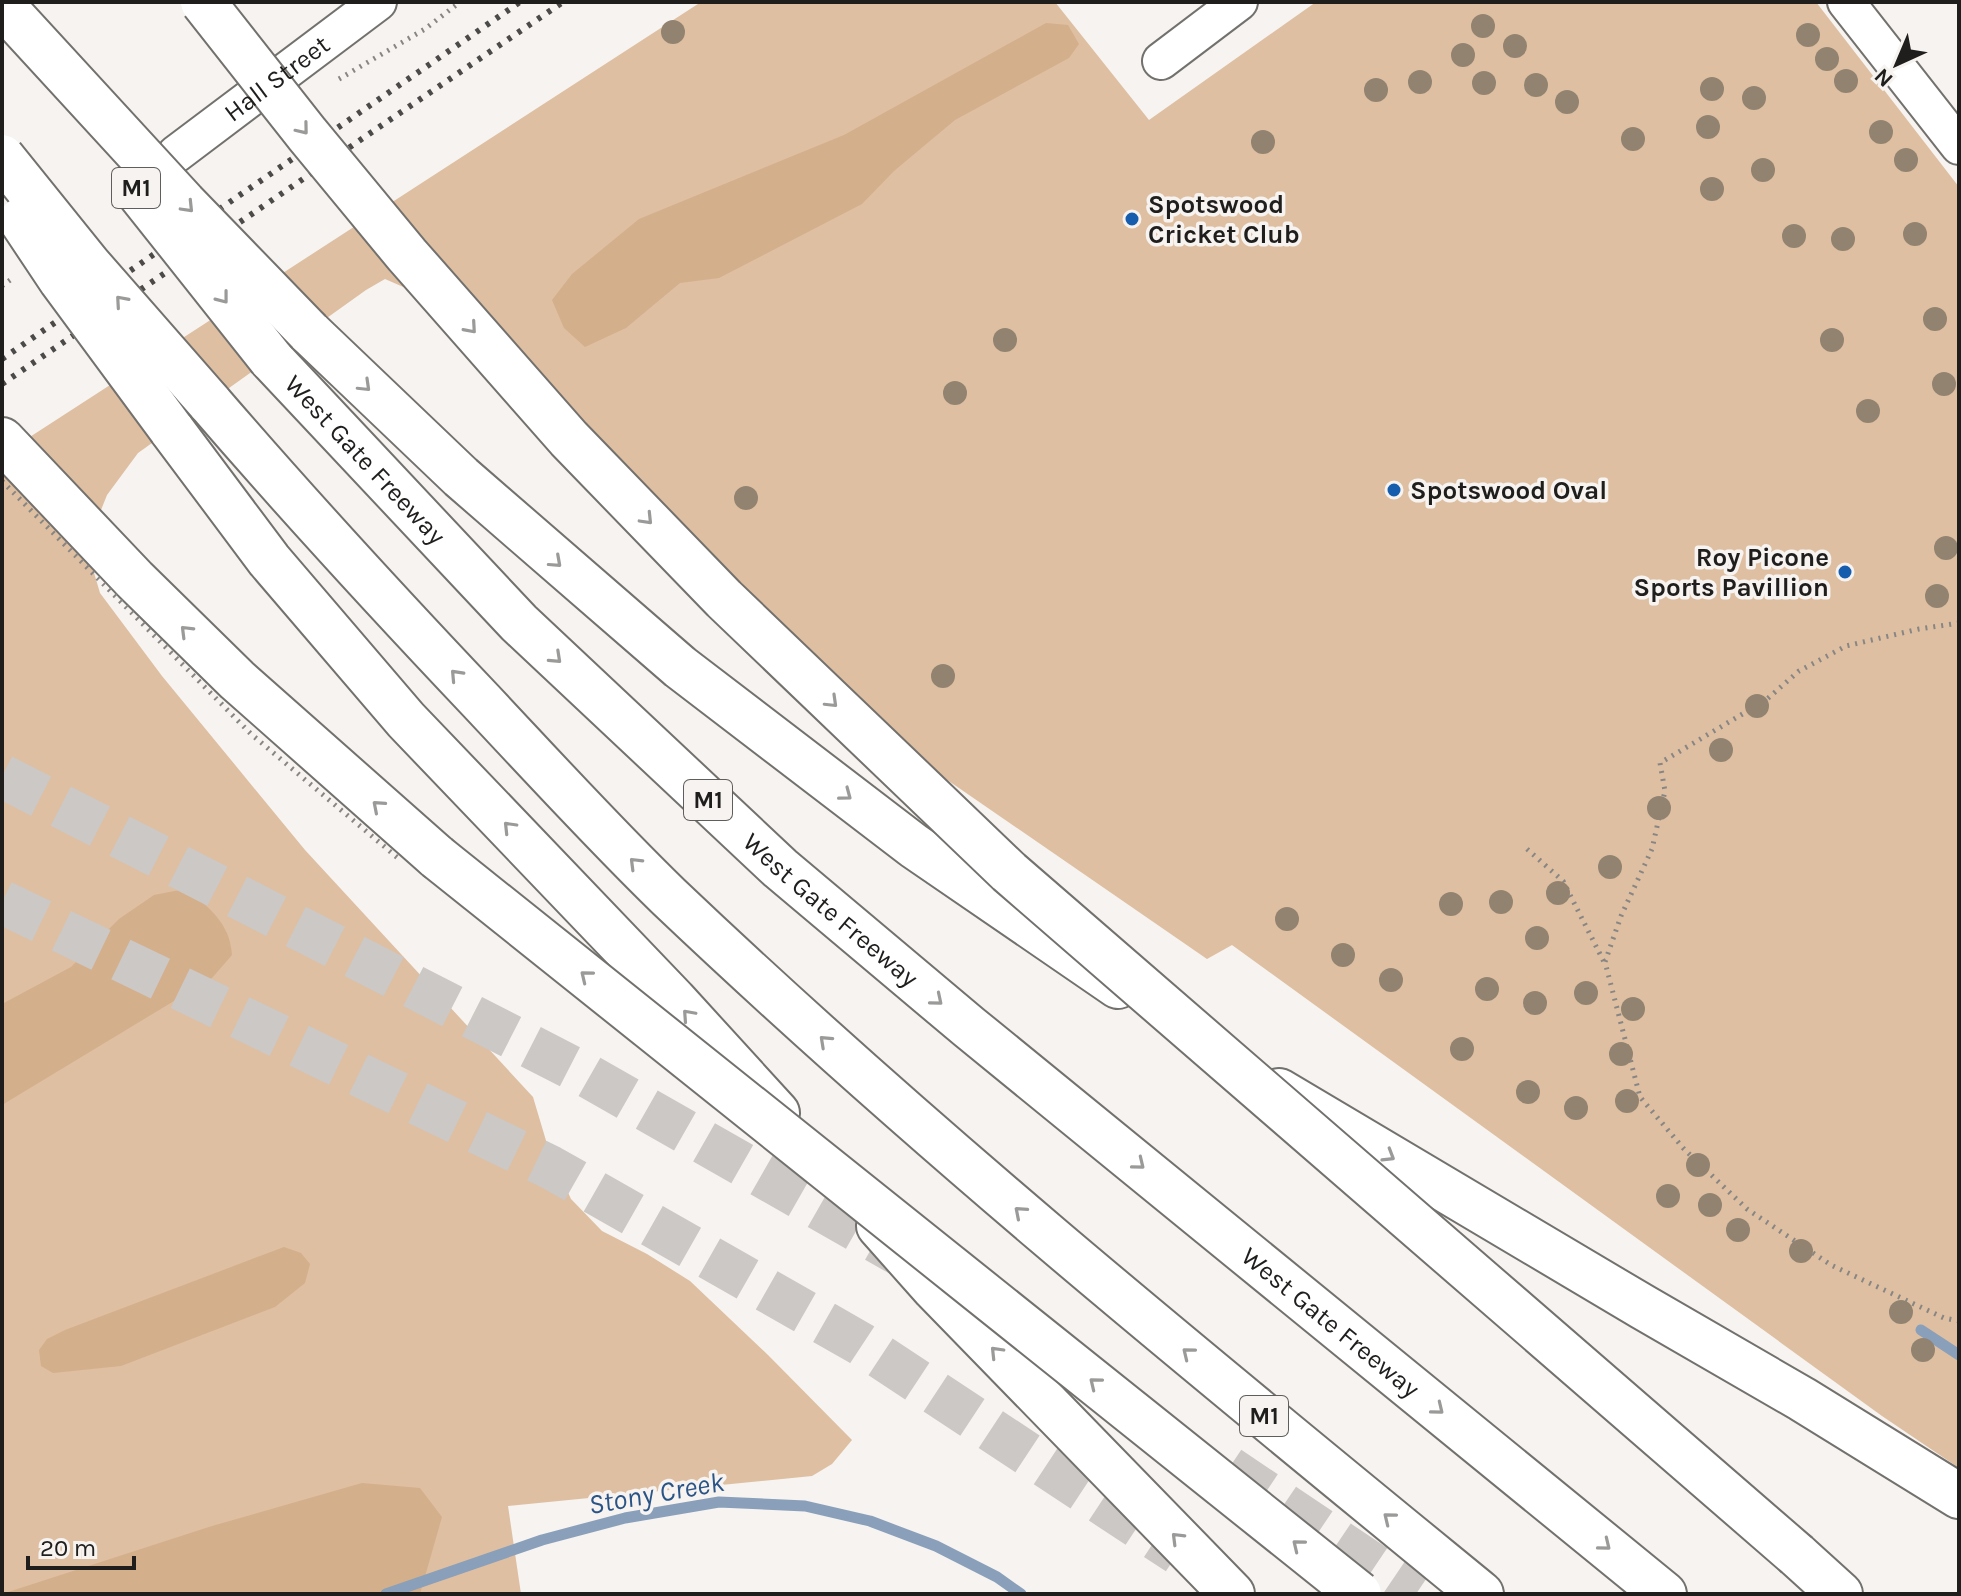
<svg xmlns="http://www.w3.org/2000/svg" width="1961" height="1596" viewBox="0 0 1961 1596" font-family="Karla,sans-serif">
<rect width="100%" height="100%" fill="#f6f3f0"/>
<!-- green -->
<polygon fill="#debfa1" points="701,2 1055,2 1149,120 1316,2 1816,2 1959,187 1959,1468 1882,1416 1232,945 1207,959 927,766 408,289 385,279 366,290 138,453 107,495 93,530 92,566 100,593 162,676 305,850 533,1097 550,1154 571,1199 602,1231 647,1254 690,1281 768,1355 852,1440 832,1464 812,1476 508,1506 521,1594 2,1594 2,455"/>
<!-- forest -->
<g fill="#d4af8b">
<polygon points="1046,23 1068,25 1079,44 1069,58 955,120 894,171 862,204 719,278 680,283 626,328 585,347 564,328 552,300 572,274 639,219 844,135"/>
<path d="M185,889C209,907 230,923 232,955L212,978L2,1105V1004L71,967L119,919L154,895Z"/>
<polygon points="284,1247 301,1253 310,1264 305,1283 275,1307 121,1366 53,1373 41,1366 39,1350 47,1339 65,1330"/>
<polygon points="362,1483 420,1488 442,1517 420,1594 2,1594 212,1526"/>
</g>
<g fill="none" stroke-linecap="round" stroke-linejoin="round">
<!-- stream -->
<g stroke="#899fba" stroke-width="11">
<polyline points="1921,1330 1959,1355"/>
<polyline points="386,1594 542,1540 625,1518 719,1502 805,1506 870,1521 936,1546 997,1577 1021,1594"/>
</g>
<!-- highway-tunnel -->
<g stroke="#cbc8c6" stroke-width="44" stroke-dasharray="44 22" stroke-linecap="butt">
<polyline points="2,776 588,1076 910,1260"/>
<polyline points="2,902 550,1167 861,1344 1178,1553"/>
<polyline points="1229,1468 1416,1594"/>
</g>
<defs>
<g id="minor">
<polyline points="1846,2 1959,146"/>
<polyline points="1161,61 1239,2"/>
<path id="s1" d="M176,154L378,2"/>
</g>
<g id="highway">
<polyline points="309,332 461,477 680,667 914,846 1118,986"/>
<path id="s2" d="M271,359L519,623L780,868L969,1027L1664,1594"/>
<path d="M209,402C297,504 388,603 481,701C543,767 604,834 669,897C928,1143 1205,1368 1481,1594"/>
<polyline points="171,429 269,560 406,720 674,1000 777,1113"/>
<polyline points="2,440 135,580 237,680 437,857"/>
<polyline points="1279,1091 1643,1307 1802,1399 1959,1496"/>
<polyline points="879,1226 934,1288 1232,1594"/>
<polyline points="1797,1555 1840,1594"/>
</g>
</defs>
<!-- minor casing -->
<use href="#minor" stroke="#73716e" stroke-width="40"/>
<!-- highway casing -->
<use href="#highway" stroke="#73716e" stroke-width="48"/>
<!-- path -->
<g stroke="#888684" stroke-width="5" stroke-dasharray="2 6" stroke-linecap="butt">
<polyline points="339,79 425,29 460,2"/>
<polyline points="2,286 13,278"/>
<polyline points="1959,623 1919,629 1846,646 1799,671 1766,700 1660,763 1665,791 1652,849 1621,916 1605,962 1640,1097 1684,1149 1747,1209 1831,1265 1944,1318 1959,1321"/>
<polyline points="1527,849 1563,881 1604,962"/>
</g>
<!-- minor -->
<use href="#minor" stroke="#fff" stroke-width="36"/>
<!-- highway -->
<use href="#highway" stroke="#fff" stroke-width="44"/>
<!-- rail -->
<g stroke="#4c4a49" stroke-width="6" stroke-dasharray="4 8" stroke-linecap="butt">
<polyline points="2,359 520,2"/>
<polyline points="2,384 563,2"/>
</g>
<defs>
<g id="highway-bridge">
<polyline points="203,2 307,134 407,255 569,439 724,599 1009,872 1797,1555"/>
<polyline points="2,5 184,203 309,332"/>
<polyline points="2,157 89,265 209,402"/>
<polyline points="136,189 271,359"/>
<polyline points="21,220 61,280 171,429"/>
<polyline points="437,857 1359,1594"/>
</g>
</defs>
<!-- highway-bridge casing -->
<use href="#highway-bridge" stroke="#73716e" stroke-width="48" stroke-linecap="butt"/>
<!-- path-bridge -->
<polyline stroke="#888684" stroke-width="5" stroke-dasharray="2 6" stroke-linecap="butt" points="2,481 251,734 399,859"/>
<!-- highway-bridge -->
<use href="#highway-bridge" stroke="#fff" stroke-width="44"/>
</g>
<!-- trees -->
<g fill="#928371">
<circle cx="1483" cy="26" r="12"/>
<circle cx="673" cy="32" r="12"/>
<circle cx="1808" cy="35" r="12"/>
<circle cx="1515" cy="46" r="12"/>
<circle cx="1463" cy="55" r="12"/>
<circle cx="1827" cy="59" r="12"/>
<circle cx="1846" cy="81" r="12"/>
<circle cx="1420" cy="82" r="12"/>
<circle cx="1484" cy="83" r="12"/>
<circle cx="1536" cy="85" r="12"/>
<circle cx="1712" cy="89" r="12"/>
<circle cx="1376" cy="90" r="12"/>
<circle cx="1754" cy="98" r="12"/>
<circle cx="1567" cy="102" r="12"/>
<circle cx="1708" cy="127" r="12"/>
<circle cx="1881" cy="132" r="12"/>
<circle cx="1633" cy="139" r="12"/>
<circle cx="1263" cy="142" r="12"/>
<circle cx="1906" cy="160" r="12"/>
<circle cx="1763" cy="170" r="12"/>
<circle cx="1712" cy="189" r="12"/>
<circle cx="1915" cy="234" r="12"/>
<circle cx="1794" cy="236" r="12"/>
<circle cx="1843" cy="239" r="12"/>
<circle cx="1935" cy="319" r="12"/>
<circle cx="1005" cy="340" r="12"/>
<circle cx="1832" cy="340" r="12"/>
<circle cx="1944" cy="384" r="12"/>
<circle cx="955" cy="393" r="12"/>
<circle cx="1868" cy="411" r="12"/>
<circle cx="746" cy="498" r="12"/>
<circle cx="1946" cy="548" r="12"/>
<circle cx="1937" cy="596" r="12"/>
<circle cx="943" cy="676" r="12"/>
<circle cx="1757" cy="706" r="12"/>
<circle cx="1721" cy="750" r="12"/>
<circle cx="1659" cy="808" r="12"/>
<circle cx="1610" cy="867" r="12"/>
<circle cx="1558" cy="893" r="12"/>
<circle cx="1501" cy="902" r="12"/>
<circle cx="1451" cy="904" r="12"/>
<circle cx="1287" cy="919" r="12"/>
<circle cx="1537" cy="938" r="12"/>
<circle cx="1343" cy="955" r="12"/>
<circle cx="1391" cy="980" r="12"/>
<circle cx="1487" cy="989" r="12"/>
<circle cx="1586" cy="993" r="12"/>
<circle cx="1535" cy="1003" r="12"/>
<circle cx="1633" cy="1009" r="12"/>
<circle cx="1462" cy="1049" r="12"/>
<circle cx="1621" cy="1054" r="12"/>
<circle cx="1528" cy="1092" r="12"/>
<circle cx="1627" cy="1101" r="12"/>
<circle cx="1576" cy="1108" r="12"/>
<circle cx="1698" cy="1165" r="12"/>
<circle cx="1668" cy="1196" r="12"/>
<circle cx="1710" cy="1205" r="12"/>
<circle cx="1738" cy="1230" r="12"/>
<circle cx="1801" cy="1251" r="12"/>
<circle cx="1901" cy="1312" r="12"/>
<circle cx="1923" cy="1350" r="12"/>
</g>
<!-- one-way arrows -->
<defs><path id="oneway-chevron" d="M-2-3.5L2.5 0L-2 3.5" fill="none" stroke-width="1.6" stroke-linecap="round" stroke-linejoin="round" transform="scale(2)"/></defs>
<g stroke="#9a9a99">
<use href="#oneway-chevron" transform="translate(303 129) rotate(51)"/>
<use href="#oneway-chevron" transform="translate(188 207) rotate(46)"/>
<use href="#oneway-chevron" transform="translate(223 298) rotate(52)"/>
<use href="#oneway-chevron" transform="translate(121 301) rotate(-131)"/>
<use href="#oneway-chevron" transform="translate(471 328) rotate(49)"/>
<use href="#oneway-chevron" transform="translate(365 386) rotate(44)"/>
<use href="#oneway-chevron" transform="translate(647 519) rotate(46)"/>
<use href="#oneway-chevron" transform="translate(556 562) rotate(42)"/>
<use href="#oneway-chevron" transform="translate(186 631) rotate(-135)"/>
<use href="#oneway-chevron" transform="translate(556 658) rotate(43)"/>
<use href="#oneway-chevron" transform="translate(456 675) rotate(-133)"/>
<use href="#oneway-chevron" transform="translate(832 702) rotate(44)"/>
<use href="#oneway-chevron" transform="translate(846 795) rotate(37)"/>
<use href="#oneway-chevron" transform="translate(378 806) rotate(-139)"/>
<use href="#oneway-chevron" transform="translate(509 827) rotate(-134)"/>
<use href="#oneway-chevron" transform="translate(635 863) rotate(-135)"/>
<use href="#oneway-chevron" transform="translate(586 976) rotate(-141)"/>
<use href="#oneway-chevron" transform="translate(937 1000) rotate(40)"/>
<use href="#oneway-chevron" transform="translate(688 1015) rotate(-132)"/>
<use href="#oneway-chevron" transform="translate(825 1041) rotate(-137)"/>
<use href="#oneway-chevron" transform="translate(1389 1156) rotate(31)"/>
<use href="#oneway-chevron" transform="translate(1139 1164) rotate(39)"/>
<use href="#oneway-chevron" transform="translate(1020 1212) rotate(-139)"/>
<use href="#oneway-chevron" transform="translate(996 1352) rotate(-134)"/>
<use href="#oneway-chevron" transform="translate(1188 1353) rotate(-141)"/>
<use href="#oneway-chevron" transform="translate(1095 1383) rotate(-141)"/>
<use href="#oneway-chevron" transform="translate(1438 1409) rotate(39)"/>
<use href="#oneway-chevron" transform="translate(1389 1518) rotate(-141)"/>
<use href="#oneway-chevron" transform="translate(1177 1538) rotate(-135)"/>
<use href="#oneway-chevron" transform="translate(1298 1545) rotate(-141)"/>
<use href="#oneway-chevron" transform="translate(1605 1545) rotate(39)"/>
</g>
<!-- markers -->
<g fill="#175dad" stroke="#f6f3f0" stroke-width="3">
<circle cx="1132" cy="219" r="8"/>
<circle cx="1394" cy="490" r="8"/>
<circle cx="1845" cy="572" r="8"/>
</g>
<g text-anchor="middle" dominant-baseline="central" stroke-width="7" stroke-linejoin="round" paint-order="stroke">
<!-- shield labels -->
<g fill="#f6f3f0" stroke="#605e5c" stroke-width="2">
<rect x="112" y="168" width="48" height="40" rx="6"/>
<rect x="684" y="780" width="48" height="40" rx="6"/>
<rect x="1240" y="1396" width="48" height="40" rx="6"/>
</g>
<g font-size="24" font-weight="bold" fill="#1f1e1d">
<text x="136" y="188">M1</text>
<text x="708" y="800">M1</text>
<text x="1264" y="1416">M1</text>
</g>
<!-- street labels -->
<g font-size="26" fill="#1f1e1d" stroke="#f6f3f0">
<text stroke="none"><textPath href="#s1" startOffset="126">Hall Street</textPath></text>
<text stroke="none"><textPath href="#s2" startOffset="138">West Gate Freeway</textPath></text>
<text stroke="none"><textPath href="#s2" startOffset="786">West Gate Freeway</textPath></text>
<text stroke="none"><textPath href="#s2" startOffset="1434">West Gate Freeway</textPath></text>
</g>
<!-- poi labels -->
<g font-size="26" font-weight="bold" fill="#1f1e1d" stroke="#f6f3f0" text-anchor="start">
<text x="1148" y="204">Spotswood<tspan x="1148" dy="30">Cricket Club</tspan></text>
<text x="1410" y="490">Spotswood Oval</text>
<text x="1829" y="557" text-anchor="end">Roy Picone<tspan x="1829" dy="30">Sports Pavillion</tspan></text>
</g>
<!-- water labels -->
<g font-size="28" font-style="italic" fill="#2b5486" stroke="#f6f3f0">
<text transform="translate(656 1493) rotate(-10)">Stony Creek</text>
</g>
</g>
<!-- border -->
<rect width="1961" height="1596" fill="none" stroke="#1f1e1d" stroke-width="8"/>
<!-- north arrow -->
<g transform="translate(1897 64) rotate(224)" stroke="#f6f3f0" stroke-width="6" paint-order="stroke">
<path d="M0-6L14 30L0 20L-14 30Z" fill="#1f1e1d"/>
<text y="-12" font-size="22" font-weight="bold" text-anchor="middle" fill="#1f1e1d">N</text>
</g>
<!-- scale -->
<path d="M28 1556v12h106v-12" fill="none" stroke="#1f1e1d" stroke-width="4"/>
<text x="40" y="1556" font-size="24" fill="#1f1e1d" stroke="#f6f3f0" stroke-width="6" paint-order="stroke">20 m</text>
</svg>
